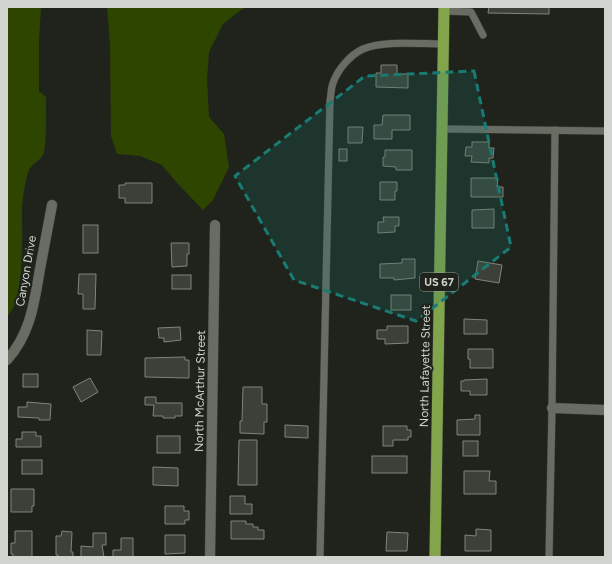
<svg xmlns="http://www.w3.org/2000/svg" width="612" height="564" viewBox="0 0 612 564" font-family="Figtree,sans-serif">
<rect width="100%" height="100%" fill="#1f231b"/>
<!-- green -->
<g fill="#2e4500">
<path d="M7,7H41L39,41V91L46,97C46,108 47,147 43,155C40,160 34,163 30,168C26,175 22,201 22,210C22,232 25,302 7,316Z"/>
<polygon points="107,7 247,7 241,10 223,24 209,52 207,80 209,117 224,134 229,167 213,200 203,210 178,184 162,165 140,156 117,154 111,136 110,45"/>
</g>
<!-- building -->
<g fill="#3d4038" stroke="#80847b">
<polygon points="489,7 549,7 549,14 488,13"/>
<polygon points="381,65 397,65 397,74 408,74 408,88 376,87 376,73 381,73"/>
<polygon points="383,115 410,115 410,130 392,130 392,139 374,139 374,125 382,125"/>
<polygon points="348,127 363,127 362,143 348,143"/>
<polygon points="472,142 489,142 489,148 494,148 493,158 489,158 489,163 471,162 472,156 465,156 466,147 472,147"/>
<rect x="339" y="149" width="8" height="12"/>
<polygon points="385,150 412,150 412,170 396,170 396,167 383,166 383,157 385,157"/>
<polygon points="471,178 498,178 497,187 503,187 503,197 471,197"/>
<polygon points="380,182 397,182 397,191 395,191 395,200 380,200"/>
<polygon points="125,183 152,183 152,203 125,203 125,198 119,198 119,185 125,185"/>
<polygon points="494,209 494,228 472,228 472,210"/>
<polygon points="383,217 399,217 399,226 395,226 395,232 378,233 378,222 384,222"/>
<rect x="83" y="225" width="15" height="28"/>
<polygon points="171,243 189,243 189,254 187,254 187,266 172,267"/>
<polygon points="402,259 415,259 415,278 394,280 394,278 380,278 380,264 402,263"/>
<polygon points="478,261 502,265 499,283 475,279"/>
<polygon points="79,274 96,274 95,309 83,309 83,294 78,294"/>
<rect x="172" y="275" width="19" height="14"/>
<rect x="391" y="295" width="20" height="15"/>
<polygon points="464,319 487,320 487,334 464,334"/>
<polygon points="387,326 408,326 408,343 385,344 385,339 377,339 377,330 387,330"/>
<polygon points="180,327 181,340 164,342 164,338 159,338 158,328"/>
<polygon points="87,330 102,331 101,355 87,355"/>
<polygon points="468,349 493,349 493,368 470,368 470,359 468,359"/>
<polygon points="185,357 185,360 189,360 189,378 145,377 145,358"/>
<rect x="23" y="374" width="15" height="13"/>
<polygon points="90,378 98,392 81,402 73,387"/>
<polygon points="487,379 487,395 470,395 470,391 461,391 461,381 464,381 464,380"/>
<polygon points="243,387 262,387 262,404 267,404 267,422 264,422 264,434 240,433 240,421 242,421"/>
<polygon points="145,397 156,397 156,403 182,403 182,416 175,416 175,418 163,418 163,416 153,416 154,405 145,405"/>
<polygon points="27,402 51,404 50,420 39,420 39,418 18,417 18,407 27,407"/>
<polygon points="475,415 480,415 480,435 457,435 457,420 475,419"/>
<polygon points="285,425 308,426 308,438 285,437"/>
<polygon points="383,426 407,426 407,430 411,430 411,437 408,437 408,440 393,440 393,446 383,446"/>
<polygon points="22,432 36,432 36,436 41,436 41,447 16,447 16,439 22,439"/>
<rect x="157" y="436" width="23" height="17"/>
<polygon points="239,440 257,440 257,485 238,485"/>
<rect x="463" y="441" width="15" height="15"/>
<rect x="372" y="456" width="35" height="17"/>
<rect x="22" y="460" width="20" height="14"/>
<polygon points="153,467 178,468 178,486 153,485"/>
<polygon points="464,471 490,471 489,481 496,481 496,494 464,494"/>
<polygon points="11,489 34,489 34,506 32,506 32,512 11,512"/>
<polygon points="230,496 245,496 245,504 252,504 252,514 230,514"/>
<polygon points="165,506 184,506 184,511 189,511 189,520 185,520 185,524 165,524"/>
<polygon points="231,521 246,521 246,524 253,524 253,527 258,527 258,530 264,530 264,539 231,539"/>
<polygon points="476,529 491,530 491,551 465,551 465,535 476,536"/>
<polygon points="15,531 32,531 32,557 13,557 13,554 11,554 11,543 15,543"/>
<polygon points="62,531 72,532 71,552 73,552 73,557 58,557 58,555 56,555 56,536 61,536"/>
<polygon points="387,532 408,533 407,551 386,551"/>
<polygon points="93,533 106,533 106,545 102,545 104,557 81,557 81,546 93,547"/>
<polygon points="165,535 185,535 185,553 165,554"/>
<polygon points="121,538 133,538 133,557 113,557 113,550 121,550"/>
</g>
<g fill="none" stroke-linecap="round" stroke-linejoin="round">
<defs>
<g id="service">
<polyline points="444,11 471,12 483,35"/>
<polyline points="442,129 605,131"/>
<path d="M320,557L330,101C331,95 331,88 333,83C338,69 350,55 363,49C383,40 421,44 443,44"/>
<polyline points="549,557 552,408 555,130"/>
</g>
<g id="minor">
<path d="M7,360C31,333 34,303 40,269C44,247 48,226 52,205"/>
<polyline points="552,408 605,410"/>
<polyline points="210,557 215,225"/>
</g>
<polyline id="trunk" points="435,557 444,7"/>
</defs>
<!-- service casing -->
<use href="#service" stroke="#3d403a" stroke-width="8"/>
<!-- minor casing -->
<use href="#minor" stroke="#3d403a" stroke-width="11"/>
<!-- trunk casing -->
<use href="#trunk" stroke="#3d403a" stroke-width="12"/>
<!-- service -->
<use href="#service" stroke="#686c63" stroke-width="7"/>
<!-- minor -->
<use href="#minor" stroke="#686c63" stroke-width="10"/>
<!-- trunk -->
<use href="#trunk" stroke="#82a44a" stroke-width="11"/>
</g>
<!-- marked area -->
<path fill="#197b73" fill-opacity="0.2" stroke="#197b73" stroke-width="3" stroke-dasharray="8 5" stroke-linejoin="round" d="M474,71L511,247L416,321L294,280L235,176L365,76Z"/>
<g text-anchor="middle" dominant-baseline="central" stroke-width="4" stroke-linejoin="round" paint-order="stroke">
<!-- shield labels -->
<rect fill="#1f231b" stroke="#9b9e98" stroke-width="1" x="420" y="273" width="38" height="18" rx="3"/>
<g font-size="11" font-weight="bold" fill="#d0d3ce">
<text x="439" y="282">US 67</text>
</g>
<!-- street labels -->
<g font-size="12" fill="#d0d3ce" stroke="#1f231b">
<text transform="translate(26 271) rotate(-80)">Canyon Drive</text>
<text transform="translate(425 366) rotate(-89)">North Lafayette Street</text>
<text transform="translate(200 391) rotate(-89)">North McArthur Street</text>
</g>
</g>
<!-- border -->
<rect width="612" height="564" fill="none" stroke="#d0d3ce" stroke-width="16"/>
</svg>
